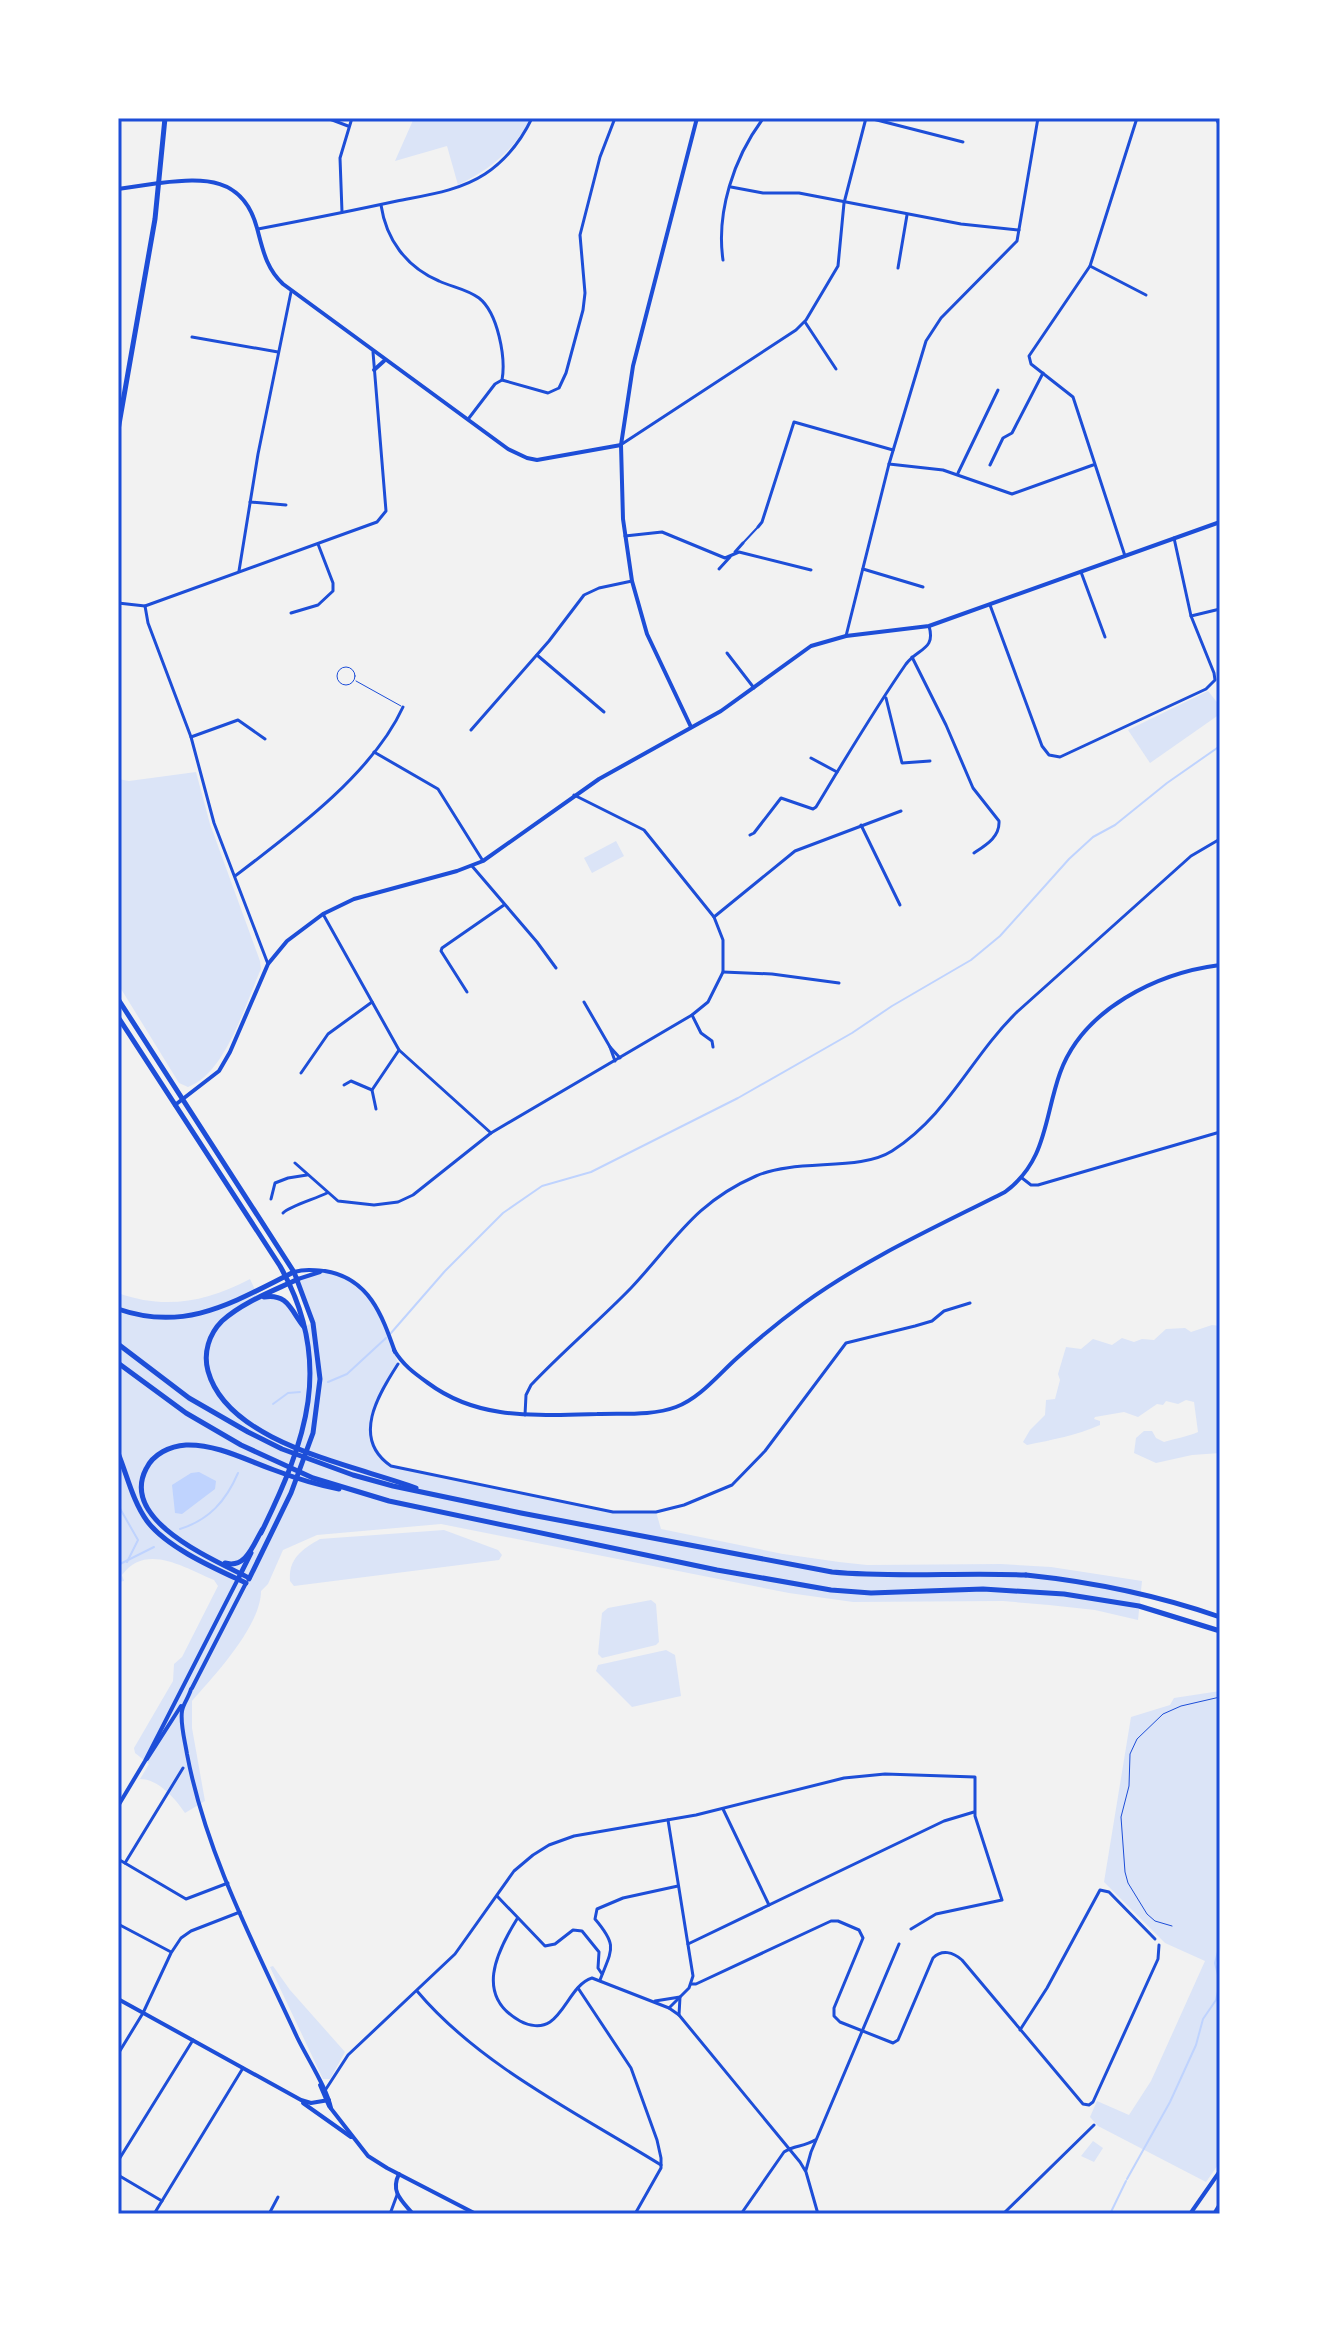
<svg xmlns="http://www.w3.org/2000/svg" width="1338" height="2332" viewBox="0 0 1338 2332" font-family="Spectral,serif">
<rect width="100%" height="100%" fill="#f2f2f2"/>
<!-- green -->
<g fill="#dbe4f7">
<path d="M414,118H531C513,151 491,169 458,185L447,146L395,161Z"/>
<polygon points="1208,691 1220,706 1220,714 1150,763 1128,730"/>
<path d="M196,772L210,824L260,961L261,969C245,1004 226,1073 188,1087L179,1083L118,984V779L129,781Z"/>
<polygon points="616,841 624,856 592,873 584,858"/>
<path d="M323,1271C371,1278 384,1322 398,1363C377,1403 352,1427 391,1466L624,1513L656,1512L661,1529L783,1554L839,1562L867,1565L1001,1564L1051,1567L1142,1581L1138,1620L1095,1610L1049,1605L1003,1601L853,1602L789,1593L441,1524L317,1535L283,1550L268,1584L261,1591C261,1626 214,1676 192,1701V1728L205,1801L185,1813C175,1798 158,1779 140,1779L149,1764L135,1753L134,1748L173,1681L174,1664L182,1657L218,1586L214,1580C185,1568 146,1542 122,1575L124,1581L118,1582V1293C165,1310 206,1302 250,1279L259,1298L279,1297L304,1327L312,1323L298,1279Z"/>
<path d="M1212,1325L1220,1326V1453L1192,1455L1156,1463L1134,1453L1136,1438L1144,1431H1152L1156,1438L1164,1442C1176,1438 1187,1437 1198,1432L1194,1402L1186,1400L1178,1404L1166,1401L1163,1405L1157,1404L1138,1417L1124,1412L1095,1417L1094,1419L1100,1421V1425C1077,1435 1052,1440 1027,1445L1023,1442L1030,1430L1045,1415L1046,1400L1055,1399L1060,1380L1058,1374L1066,1347L1081,1349L1093,1339L1112,1345L1122,1338L1134,1342L1142,1339L1154,1340L1166,1329L1185,1328L1191,1332Z"/>
<path d="M444,1530L498,1550L502,1555L499,1560L294,1586L290,1581C288,1559 302,1549 320,1539Z"/>
<polygon points="651,1600 656,1604 659,1642 656,1645 602,1658 598,1654 602,1613 608,1608"/>
<polygon points="666,1650 675,1655 681,1696 632,1707 596,1671 598,1665"/>
<polygon points="1220,1691 1220,2162 1206,2182 1098,2126 1090,2117 1097,2101 1129,2115 1151,2081 1205,1961 1165,1943 1104,1882 1131,1717 1170,1705 1174,1698"/>
<polygon points="273,1966 290,1990 345,2052 330,2079 323,2079 270,1967"/>
<polygon points="1093,2141 1103,2148 1094,2162 1081,2156"/>
</g>
<!-- water -->
<polygon fill="#bfd3fe" points="199,1472 216,1481 215,1489 182,1514 175,1513 172,1485 191,1473"/>
<g fill="none" stroke-linecap="round" stroke-linejoin="round">
<!-- stream -->
<g stroke="#bfd3fe" stroke-width="2">
<polyline points="391,1333 445,1271 503,1213 542,1186 591,1172 738,1098 852,1033 892,1006 971,960 1000,936 1069,859 1093,837 1115,825 1167,783 1220,746"/>
<polyline points="328,1382 347,1374 386,1338"/>
<polyline points="273,1404 288,1393 300,1392"/>
<polyline points="118,1505 138,1540 127,1562"/>
<path d="M180,1529C209,1520 226,1501 238,1473"/>
<polyline points="118,1565 154,1547"/>
<polyline points="1127,2179 1170,2102 1196,2045 1203,2019 1216,2000 1220,1983 1215,1963 1220,1944"/>
<polyline points="1110,2214 1126,2181"/>
</g>
<!-- service -->
<g stroke="#1d4ed8" stroke-width="1">
<circle cx="346" cy="676" r="9"/>
<polyline points="356,681 401,706"/>
<polyline points="1172,1926 1155,1921 1147,1914 1128,1883 1125,1872 1121,1817 1129,1786 1130,1754 1137,1739 1163,1714 1181,1706 1220,1697"/>
</g>
<!-- pedestrian -->
<polyline stroke="#1d4ed8" stroke-width="2" points="743,543 757,528"/>
<!-- minor -->
<g stroke="#1d4ed8" stroke-width="3">
<polyline points="327,118 348,126"/>
<polyline points="869,118 963,142"/>
<polyline points="1216,118 1220,127"/>
<polyline points="731,187 763,193 799,193 961,224 1019,230"/>
<path d="M381,205C386,239 406,267 439,281C452,287 467,289 479,298C498,313 506,358 502,380L495,384L469,418"/>
<polyline points="342,212 340,158 352,118"/>
<path d="M258,229C305,220 351,211 397,201C427,195 459,191 485,174C506,160 521,141 532,118"/>
<path d="M723,260C716,212 734,158 762,120"/>
<polyline points="1090,266 1146,295"/>
<polyline points="898,268 907,215"/>
<polyline points="805,322 836,369"/>
<polyline points="192,337 278,352"/>
<polyline points="502,380 548,393 559,388 566,373 583,310 585,293 580,235 600,157 615,118"/>
<polyline points="622,444 796,330 806,320 838,266 844,203 866,118"/>
<polyline points="889,464 943,470 1012,494 1093,465"/>
<polyline points="990,465 1003,438 1012,433 1043,373"/>
<polyline points="958,473 998,390"/>
<polyline points="250,502 286,505"/>
<polyline points="758,527 762,522 794,422 893,450"/>
<polyline points="625,536 662,532 725,558 739,552 811,570"/>
<polyline points="735,552 743,543"/>
<polyline points="1125,556 1073,397 1031,364 1029,356 1090,266 1137,118"/>
<polyline points="719,569 730,557"/>
<polyline points="863,569 923,587"/>
<polyline points="239,571 258,454 291,292"/>
<polyline points="1081,572 1105,637"/>
<polyline points="118,603 145,606 377,522 386,511 373,352"/>
<polyline points="990,605 1042,746 1049,755 1060,757 1206,689 1215,680 1214,673 1191,616 1174,538"/>
<polyline points="145,606 148,623 191,737 214,823 268,964"/>
<polyline points="291,613 318,605 333,591 333,583 318,544"/>
<polyline points="1191,616 1220,609"/>
<polyline points="846,636 889,464 926,341 941,318 1017,241 1038,118"/>
<polyline points="727,653 754,688"/>
<polyline points="537,655 604,712"/>
<path d="M912,657L946,725L973,788L999,821C1000,837 986,845 974,853"/>
<polyline points="886,698 902,763 930,761"/>
<polyline points="471,730 549,641 584,595 599,588 632,581"/>
<polyline points="191,737 238,720 265,739"/>
<polyline points="374,752 438,789 483,861"/>
<polyline points="811,758 837,772"/>
<polyline points="861,825 900,905"/>
<path d="M750,835L754,833L781,798L813,809L816,807C845,759 874,710 906,664C918,648 936,650 929,626"/>
<polyline points="472,866 537,942 556,968"/>
<path d="M235,876C293,832 373,773 403,707"/>
<polyline points="323,914 399,1050 491,1133"/>
<polyline points="714,917 795,851 901,811"/>
<polyline points="723,972 772,974 839,983"/>
<polyline points="467,992 441,951 442,948 504,905"/>
<polyline points="584,1002 610,1047 620,1058"/>
<polyline points="692,1015 701,1033 712,1041 713,1047"/>
<polyline points="610,1047 615,1061"/>
<polyline points="301,1073 328,1034 372,1002"/>
<polyline points="344,1085 351,1081 372,1090"/>
<polyline points="376,1109 372,1090 399,1050"/>
<polyline points="295,1163 338,1201 374,1205 398,1202 413,1195 491,1133 692,1015 708,1002 723,972 723,940 714,917 644,830 574,795"/>
<polyline points="1022,1178 1031,1185 1038,1185 1220,1132"/>
<polyline points="271,1199 275,1183 288,1178 307,1175"/>
<path d="M283,1213C290,1206 315,1199 327,1193"/>
<path d="M398,1364C378,1395 351,1439 391,1466L613,1512H656L684,1505L732,1485L765,1451L846,1343L915,1326L932,1321L944,1311L970,1303"/>
<path d="M525,1415L526,1395L531,1385C563,1351 599,1321 631,1288C675,1241 694,1203 756,1176C797,1158 859,1172 892,1151C949,1114 970,1058 1017,1012L1191,856L1220,839"/>
<polyline points="723,1809 769,1905"/>
<polyline points="668,1820 693,1976 689,1988 669,2008"/>
<polyline points="118,1859 186,1899 228,1883"/>
<polyline points="125,1863 183,1768"/>
<polyline points="497,1896 545,1946 555,1944 573,1930 582,1931 599,1952 598,1968 602,1974"/>
<path d="M517,1919C496,1953 475,1996 520,2021C529,2026 541,2028 550,2022C566,2011 573,1984 592,1978L669,2008L679,2015L800,2162L806,2172L818,2214"/>
<polyline points="118,1924 171,1952"/>
<polyline points="688,1944 944,1821 974,1812"/>
<path d="M600,1980C612,1949 618,1946 595,1919L597,1909L623,1898L678,1886"/>
<path d="M691,1984H696L831,1921H838L859,1930L863,1938L834,2008V2016L840,2022L893,2043L898,2040L933,1958C942,1949 953,1952 962,1960L1083,2104L1089,2105L1093,2102L1158,1959L1159,1945"/>
<polyline points="578,1988 631,2068 657,2140 661,2158 661,2168 635,2214"/>
<path d="M417,1991C479,2065 579,2114 661,2165"/>
<polyline points="655,2001 680,1997 679,2015"/>
<polyline points="1020,2030 1047,1988 1100,1890 1109,1892 1155,1939"/>
<polyline points="118,2054 143,2013 171,1953 181,1938 191,1931 240,1912"/>
<polyline points="326,2089 348,2055 455,1954 514,1871 533,1855 549,1845 574,1836 696,1815 844,1778 885,1774 975,1777 975,1816 1002,1900 936,1914 911,1929"/>
<polyline points="118,2161 193,2040"/>
<polyline points="806,2170 811,2152 899,1944"/>
<polyline points="118,2175 162,2201"/>
<polyline points="154,2214 243,2068"/>
<polyline points="269,2214 278,2197"/>
<polyline points="390,2214 397,2195"/>
<path d="M741,2214L784,2152C794,2145 804,2147 815,2140"/>
<polyline points="1003,2214 1094,2125"/>
</g>
<!-- tertiary -->
<g stroke="#1d4ed8" stroke-width="4">
<path d="M160,183C204,178 243,176 257,228C263,250 266,268 283,284L508,449L527,458L537,460L621,445"/>
<polyline points="374,370 384,361"/>
<polyline points="691,727 647,634 632,581 623,519 621,445 633,366 697,118"/>
<polyline points="175,1105 219,1071 230,1052 268,964 287,941 323,914 354,899 457,871 483,861 599,779 721,711 811,646 846,636 929,626 1220,522"/>
<path d="M294,1272C305,1269 314,1270 325,1271C369,1278 382,1315 395,1352"/>
<polyline points="298,1279 320,1272"/>
<path d="M394,1350C403,1365 414,1373 428,1383C479,1421 537,1415 597,1414C622,1413 652,1416 676,1407C700,1398 718,1375 737,1358C758,1339 780,1321 803,1304C865,1259 936,1227 1005,1192C1047,1161 1044,1118 1060,1073C1083,1009 1157,973 1220,965"/>
<polyline points="118,1999 301,2100 311,2103 329,2100"/>
<polyline points="303,2103 351,2137"/>
<path d="M399,2174C390,2192 402,2201 413,2214"/>
</g>
<!-- secondary -->
<g stroke="#1d4ed8" stroke-width="4">
<polyline points="118,189 159,183"/>
<polyline points="192,1688 246,1583"/>
<path d="M191,1689C189,1697 183,1704 182,1711C180,1724 185,1741 187,1754C206,1854 255,1946 297,2037C307,2058 327,2088 331,2108"/>
<polyline points="147,1759 181,1706"/>
<polyline points="118,1806 145,1761 238,1579"/>
<polyline points="320,2085 329,2106 368,2156 387,2168 476,2214"/>
<polyline points="1190,2214 1220,2171"/>
<polyline points="1214,2214 1220,2204"/>
</g>
<!-- primary -->
<g stroke="#1d4ed8" stroke-width="5">
<polyline points="118,430 155,219 165,118"/>
<polyline points="118,999 294,1272 313,1323 320,1379 313,1433 291,1493 249,1579"/>
<path d="M118,1017L280,1266C335,1363 306,1441 261,1533"/>
<polyline points="238,1579 251,1553"/>
</g>
<!-- trunk -->
<path stroke="#1d4ed8" stroke-width="5" d="M1026,1575C1093,1582 1157,1595 1220,1617"/>
<!-- motorway -->
<g stroke="#1d4ed8" stroke-width="5">
<path d="M298,1279C273,1291 243,1302 222,1321C209,1334 203,1353 208,1371C228,1444 355,1465 416,1488"/>
<path d="M264,1297C288,1293 291,1311 304,1327"/>
<path d="M118,1309C187,1333 235,1301 294,1272"/>
<path d="M118,1344L189,1398L248,1432L282,1449L353,1475L393,1486L521,1513L832,1572C897,1578 961,1572 1026,1575"/>
<polyline points="118,1363 186,1413 241,1445 313,1478 389,1501 717,1570 831,1590 871,1593 983,1589 1064,1594 1139,1606 1220,1631"/>
<path d="M118,1453C127,1475 133,1502 147,1521C167,1548 216,1569 246,1583"/>
<path d="M225,1563C246,1569 253,1545 262,1530"/>
<path d="M249,1578C215,1560 119,1521 146,1469C153,1454 170,1446 186,1445C217,1444 246,1460 274,1470C295,1478 317,1485 339,1489"/>
</g>
</g>
<!-- border -->
<rect width="1338" height="2332" fill="none" stroke="#ffffff" stroke-width="240"/>
<rect x="120" y="120" width="1098" height="2092" fill="none" stroke="#1d4ed8" stroke-width="3"/>
</svg>
